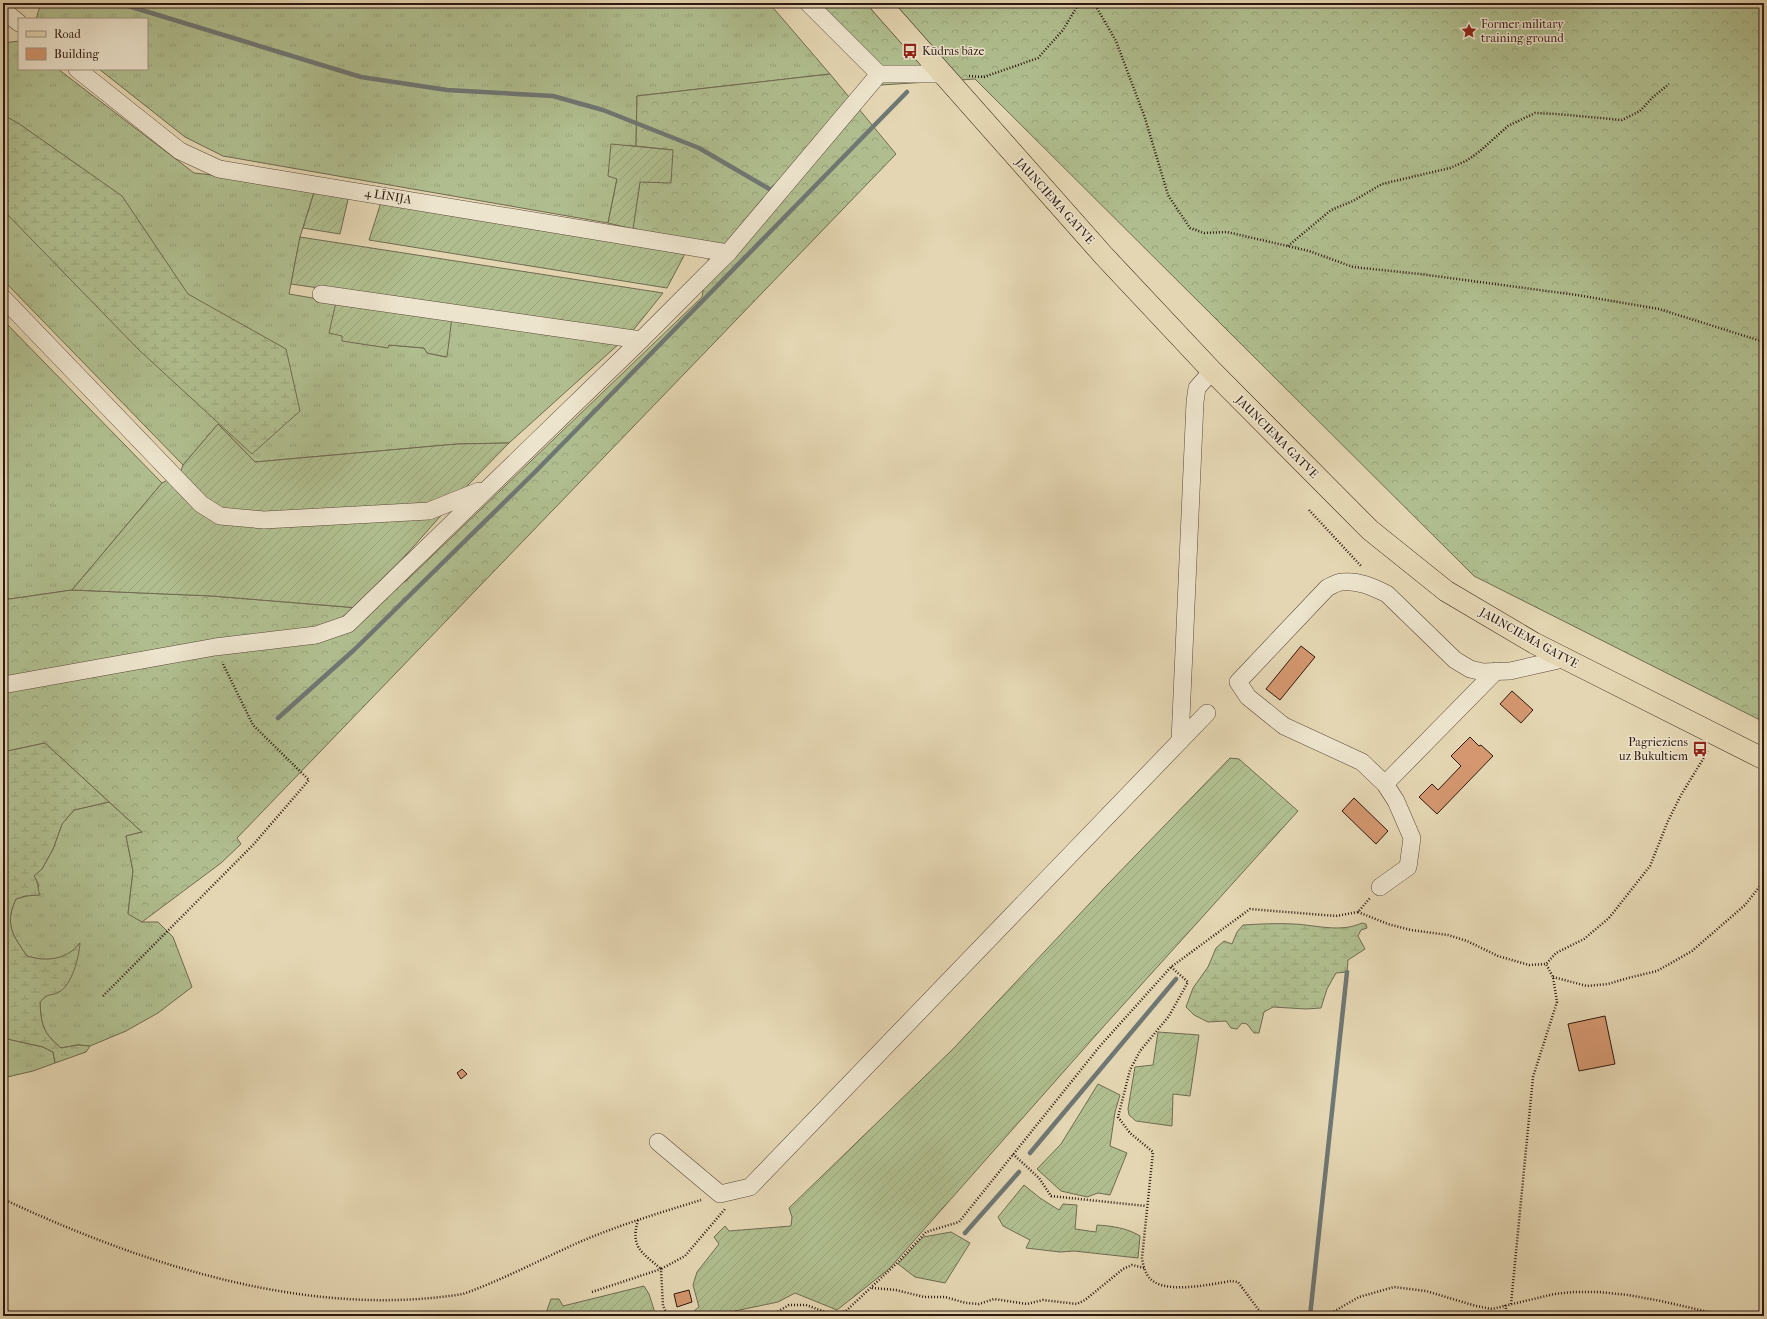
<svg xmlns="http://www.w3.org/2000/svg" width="1767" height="1319" viewBox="0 0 1767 1319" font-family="'IM FELL French Canon',serif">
<defs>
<pattern id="grass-tufts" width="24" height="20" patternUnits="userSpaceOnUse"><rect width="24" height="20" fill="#b0be8f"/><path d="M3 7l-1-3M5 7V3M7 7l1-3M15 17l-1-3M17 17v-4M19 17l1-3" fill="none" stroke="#98a37a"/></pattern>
<pattern id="forest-crowns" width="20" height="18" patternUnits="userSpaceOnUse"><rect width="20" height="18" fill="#b0be8f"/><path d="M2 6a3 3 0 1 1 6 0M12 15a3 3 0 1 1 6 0" fill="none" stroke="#98a37a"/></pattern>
<pattern id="wetland-marsh" width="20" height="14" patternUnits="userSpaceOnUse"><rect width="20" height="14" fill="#b0be8f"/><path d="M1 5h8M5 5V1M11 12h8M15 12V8" fill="none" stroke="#98a37a"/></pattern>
<pattern id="garden-furrows" width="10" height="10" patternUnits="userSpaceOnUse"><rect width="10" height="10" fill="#b0be8f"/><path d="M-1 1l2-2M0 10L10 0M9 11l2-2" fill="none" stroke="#98a37a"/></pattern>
</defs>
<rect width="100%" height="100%" fill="#e4d6b2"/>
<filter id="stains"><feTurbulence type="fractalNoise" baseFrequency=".005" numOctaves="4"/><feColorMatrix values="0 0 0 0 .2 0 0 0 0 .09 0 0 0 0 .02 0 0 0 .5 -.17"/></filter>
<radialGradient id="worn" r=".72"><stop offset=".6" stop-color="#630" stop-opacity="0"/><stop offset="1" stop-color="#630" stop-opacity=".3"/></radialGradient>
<!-- grass -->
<g fill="url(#grass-tufts)" stroke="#706b50">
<polygon points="41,3 769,3 830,74 637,96 636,146 611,145 617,178 608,223 223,156 185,137 99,69 147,69 147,19 36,19"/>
<polygon points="19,41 19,69 58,69 194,173 316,186 300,237 289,294 336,302 389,345 424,348 427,353 446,357 453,308 631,333 509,443 457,444 255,462 218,424 183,465 3,280 3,43"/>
<polygon points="3,320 162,483 72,590 3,600"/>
<path d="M109,802L142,832L126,836L133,871L128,913L142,922H158L173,937L192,987L158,1013L126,1031L90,1046L78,1045L61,1048C43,1033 41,1025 40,1002L47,995L59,992L79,944C67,961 46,962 27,956C13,936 4,924 16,899C25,896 36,896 39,885L34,876L42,869L53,849L62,824L74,810Z"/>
<polygon points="3,1038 43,1047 53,1052 55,1063 33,1071 3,1078"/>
</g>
<!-- forest -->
<g fill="url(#forest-crowns)" stroke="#706b50">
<polygon points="810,3 1764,3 1764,722 1474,576 975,79 881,85"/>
<polygon points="830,74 896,154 237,838 241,844 221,863 142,922 128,914 133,871 126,836 142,832 45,743 3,752 3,600 72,590 212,596 358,608 406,581 702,297 709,255 631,239 640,182 673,150 636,146 637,96"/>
</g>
<!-- wetland -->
<g fill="url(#wetland-marsh)" stroke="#706b50">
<polygon points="3,115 18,123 122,196 188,294 286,349 300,411 252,454 139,350 3,210"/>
<path d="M45,743L109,802L74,810L62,824L53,849L42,869L34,876C39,883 37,888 40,895L25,896L16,899C4,924 13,936 27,956C46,962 67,960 80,943C79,957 72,985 59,992C51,997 50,991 40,1002C41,1025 43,1033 61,1048L78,1045L90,1046L86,1052L55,1063L53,1052L43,1047L3,1038V752Z"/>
<path d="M1362,923L1366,924L1367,928L1361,930L1358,936L1365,949L1348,960L1347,972L1336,973L1327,989L1321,1008L1306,1009L1273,1007L1264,1012L1259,1033H1254L1247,1024L1242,1023L1237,1029L1231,1028L1226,1021L1208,1022L1194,1015L1186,1007L1193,988L1208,967L1216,948L1224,941L1232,944L1237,932L1243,925C1260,924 1277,923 1294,924C1316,925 1340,933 1362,923Z"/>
</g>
<!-- garden -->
<g fill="url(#garden-furrows)" stroke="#706b50">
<polygon points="611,144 673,150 671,183 640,182 633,229 608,223 617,179 608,176"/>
<polygon points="316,186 350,191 340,234 303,228"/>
<polygon points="383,196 687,250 667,288 369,240"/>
<polygon points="300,237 663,293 631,333 291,284"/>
<polygon points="336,302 452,317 447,357 427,353 424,348 389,345 388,348 342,341 342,336 329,333"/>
<polygon points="218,424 255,462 457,444 509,443 468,485 359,608 212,596 72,590 162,483 180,473 183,465"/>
<polygon points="1230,758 1239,759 1298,811 1104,1026 889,1269 837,1310 795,1293 778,1302 711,1316 695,1316 694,1311 699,1307 693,1285 697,1272 719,1244 714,1237 725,1226 729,1231 791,1226 792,1217 789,1208 953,1049 1107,885"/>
<polygon points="1158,1032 1199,1035 1190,1096 1173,1094 1172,1126 1136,1121 1129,1115 1128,1109 1135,1067 1153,1065"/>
<polygon points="1098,1084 1120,1095 1115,1112 1110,1146 1127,1153 1110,1195 1098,1193 1087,1197 1061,1191 1037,1169 1061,1144"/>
<path d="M1024,1185L1040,1198L1059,1210L1063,1204L1077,1205L1075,1229L1096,1232L1097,1225C1112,1226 1127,1228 1140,1236L1138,1258L1074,1251L1060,1252L1026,1248L1030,1240L1003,1226L998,1217Z"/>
<polygon points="951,1232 970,1243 945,1283 915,1277 898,1264 923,1237"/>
<polygon points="644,1286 649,1294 656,1316 549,1316 547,1310 551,1299 559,1299 563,1306"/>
</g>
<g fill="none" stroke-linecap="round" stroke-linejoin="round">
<!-- stream -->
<g stroke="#6f7774" stroke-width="4.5">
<polyline points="123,3 125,5 361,77 447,90 553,96 603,110 699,148 771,190 774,187"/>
<polyline points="278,718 354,650 535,472 907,92"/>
<polyline points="1030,1153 1176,979"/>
<polyline points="965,1233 1019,1172"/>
<polyline points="1310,1316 1347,972"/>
</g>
</g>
<!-- building -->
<g fill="#d4976f" stroke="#2f1810">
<polygon points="1301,646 1315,657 1280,700 1266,689"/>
<polygon points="1512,691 1533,710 1521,723 1500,704"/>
<polygon points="1470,737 1479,746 1481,745 1493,756 1437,814 1419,797 1432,784 1438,790 1461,766 1451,756"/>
<polygon points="1354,798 1388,831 1376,844 1342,811"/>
<polygon points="1605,1016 1615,1064 1579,1071 1568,1024"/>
<polygon points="462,1069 467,1074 461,1079 457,1073"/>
<polygon points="689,1290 692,1302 677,1307 674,1294"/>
</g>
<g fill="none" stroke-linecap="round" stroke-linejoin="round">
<defs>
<g id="minor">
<polyline points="808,3 879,74"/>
<polyline points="3,10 19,23"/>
<polyline points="77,69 180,151 219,169 728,253"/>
<polyline points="321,294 641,340"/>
<polyline points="3,298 201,504 220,516 264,520 429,511 479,491"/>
<polyline points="3,685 215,647 316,635 348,624 641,340 728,253 879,74 943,74"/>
<polyline points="1180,741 1195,402 1197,388 1212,371"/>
<polyline points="1385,784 1496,671"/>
<path d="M1380,887L1408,867L1412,838L1396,801L1385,784L1362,762L1284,726L1248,697L1238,682L1327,588C1331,586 1337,582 1342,582C1358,580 1373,587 1387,594L1455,660L1470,669L1483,672L1510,671L1563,659"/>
<polyline points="658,1142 720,1194 750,1187 1207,713"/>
</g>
<polyline id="major" points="880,3 1104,256 1212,371 1370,530 1446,591 1534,643 1764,759"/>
</defs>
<!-- minor casing -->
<use href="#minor" stroke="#5c4838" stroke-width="18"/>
<!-- major casing -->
<use href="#major" stroke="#2f1810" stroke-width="22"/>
<!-- path -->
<g stroke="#2f1810" stroke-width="2.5" stroke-dasharray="1 2" stroke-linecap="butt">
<polyline points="1094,3 1116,41 1145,118 1168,195 1190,228 1204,233 1227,232 1309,251 1353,267 1420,274 1577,295 1659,309 1764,342"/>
<polyline points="969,76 984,77 1038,58 1063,30 1079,3"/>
<polyline points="1288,246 1331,210 1353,201 1382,184 1450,168 1466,161 1480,151 1508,126 1535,113 1557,114 1622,120 1640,111 1653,97 1669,84"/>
<polyline points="1309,510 1362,567"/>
<polyline points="1358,912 1388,924 1411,930 1448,935 1467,941 1498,956 1529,965 1546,964 1556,953 1584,939 1609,918 1650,866 1668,821 1681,795 1708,751"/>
<path d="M1171,967L1188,982L1169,1016L1140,1051L1130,1070L1118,1117L1130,1133L1153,1152L1142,1258C1143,1264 1144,1270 1148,1276C1161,1296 1211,1284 1231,1281L1238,1282L1258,1309L1265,1316"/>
<polyline points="1553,977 1587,986 1608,984 1628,978 1657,971 1692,951 1745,905 1764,881"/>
<polyline points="103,996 253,845 309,780 253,725 222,662"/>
<polyline points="1013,1154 1039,1178 1051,1196 1146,1206"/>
<path d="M3,1199C142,1264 307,1319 463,1294C502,1280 538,1261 575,1244C616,1226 659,1213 701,1200"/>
<path d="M638,1220C630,1248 642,1252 661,1269L685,1256L725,1209"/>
<polyline points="872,1288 896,1290 924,1297 945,1297 966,1303 979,1304 994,1299 1027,1304 1043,1300 1077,1304 1085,1300 1123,1269 1132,1265 1144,1268"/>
<polyline points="592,1292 661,1269 663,1306 668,1316"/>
<polyline points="1511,1304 1533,1077 1557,1002 1553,977 1546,964"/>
<polyline points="1505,1305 1508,1316"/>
<polyline points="770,1316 789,1305 806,1305 831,1314 846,1311 898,1262 926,1232 959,1222 1100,1046 1171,967 1250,909 1336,916 1358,912 1370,898"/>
<polyline points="1326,1316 1359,1297 1394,1287 1426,1291 1476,1306 1492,1309 1554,1294 1574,1292 1599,1292 1628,1295 1661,1301 1726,1316"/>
</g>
<!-- minor -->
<use href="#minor" stroke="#ede4cd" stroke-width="17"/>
<!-- major -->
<use href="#major" stroke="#e4d6b2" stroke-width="21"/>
</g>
<!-- icons -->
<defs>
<symbol id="sight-bare" viewBox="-9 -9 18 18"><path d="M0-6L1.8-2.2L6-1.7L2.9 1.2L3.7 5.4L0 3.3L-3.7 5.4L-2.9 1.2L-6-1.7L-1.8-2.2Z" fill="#8f2418" stroke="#ede4cd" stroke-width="2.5" paint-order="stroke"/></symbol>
<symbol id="bus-bare" viewBox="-9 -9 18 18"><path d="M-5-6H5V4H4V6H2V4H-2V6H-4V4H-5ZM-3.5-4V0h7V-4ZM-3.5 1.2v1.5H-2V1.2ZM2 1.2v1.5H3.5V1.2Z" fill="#8f2418" stroke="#ede4cd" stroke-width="2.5" paint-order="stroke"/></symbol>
</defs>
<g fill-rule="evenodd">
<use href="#sight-bare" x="1458" y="20" width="22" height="22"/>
<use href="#bus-bare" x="899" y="40" width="22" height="22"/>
<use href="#bus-bare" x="1689" y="738" width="22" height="22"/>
</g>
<g text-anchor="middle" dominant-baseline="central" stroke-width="3" stroke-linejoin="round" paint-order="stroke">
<!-- poi labels -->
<g font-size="12" fill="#2f1810" stroke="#ede4cd" text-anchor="start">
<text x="1481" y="24">Former military<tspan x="1481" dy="14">training ground</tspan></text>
<text x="922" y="51">Kūdras bāze</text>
<text x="1688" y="742" text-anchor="end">Pagrieziens<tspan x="1688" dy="14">uz Bukultiem</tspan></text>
</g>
<!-- street labels -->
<g font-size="12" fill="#2f1810" stroke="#ede4cd">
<text transform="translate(388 196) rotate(9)">4 LĪNIJA</text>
<text transform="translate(1055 201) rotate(48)">JAUNCIEMA GATVE</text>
<text transform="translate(1277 437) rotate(45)">JAUNCIEMA GATVE</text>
<text transform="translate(1529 638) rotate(29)">JAUNCIEMA GATVE</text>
</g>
</g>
<!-- margin -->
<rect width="1767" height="1319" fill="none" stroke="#e4d6b2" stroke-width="16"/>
<rect x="4" y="4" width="1759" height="1311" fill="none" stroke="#2f1810" stroke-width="2"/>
<rect x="8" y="8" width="1751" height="1303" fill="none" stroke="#2f1810"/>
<!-- legend -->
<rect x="18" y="18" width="130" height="52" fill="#ede4cd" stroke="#a19281"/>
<rect x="26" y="31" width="20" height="6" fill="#e4d6b2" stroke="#a19281"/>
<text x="54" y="38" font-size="12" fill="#2f1810">Road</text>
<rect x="26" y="48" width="20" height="12" fill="#d4976f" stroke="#a19281"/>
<text x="54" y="58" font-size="12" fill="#2f1810">Building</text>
<rect width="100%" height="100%" filter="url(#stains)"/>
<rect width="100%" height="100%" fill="url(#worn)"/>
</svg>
